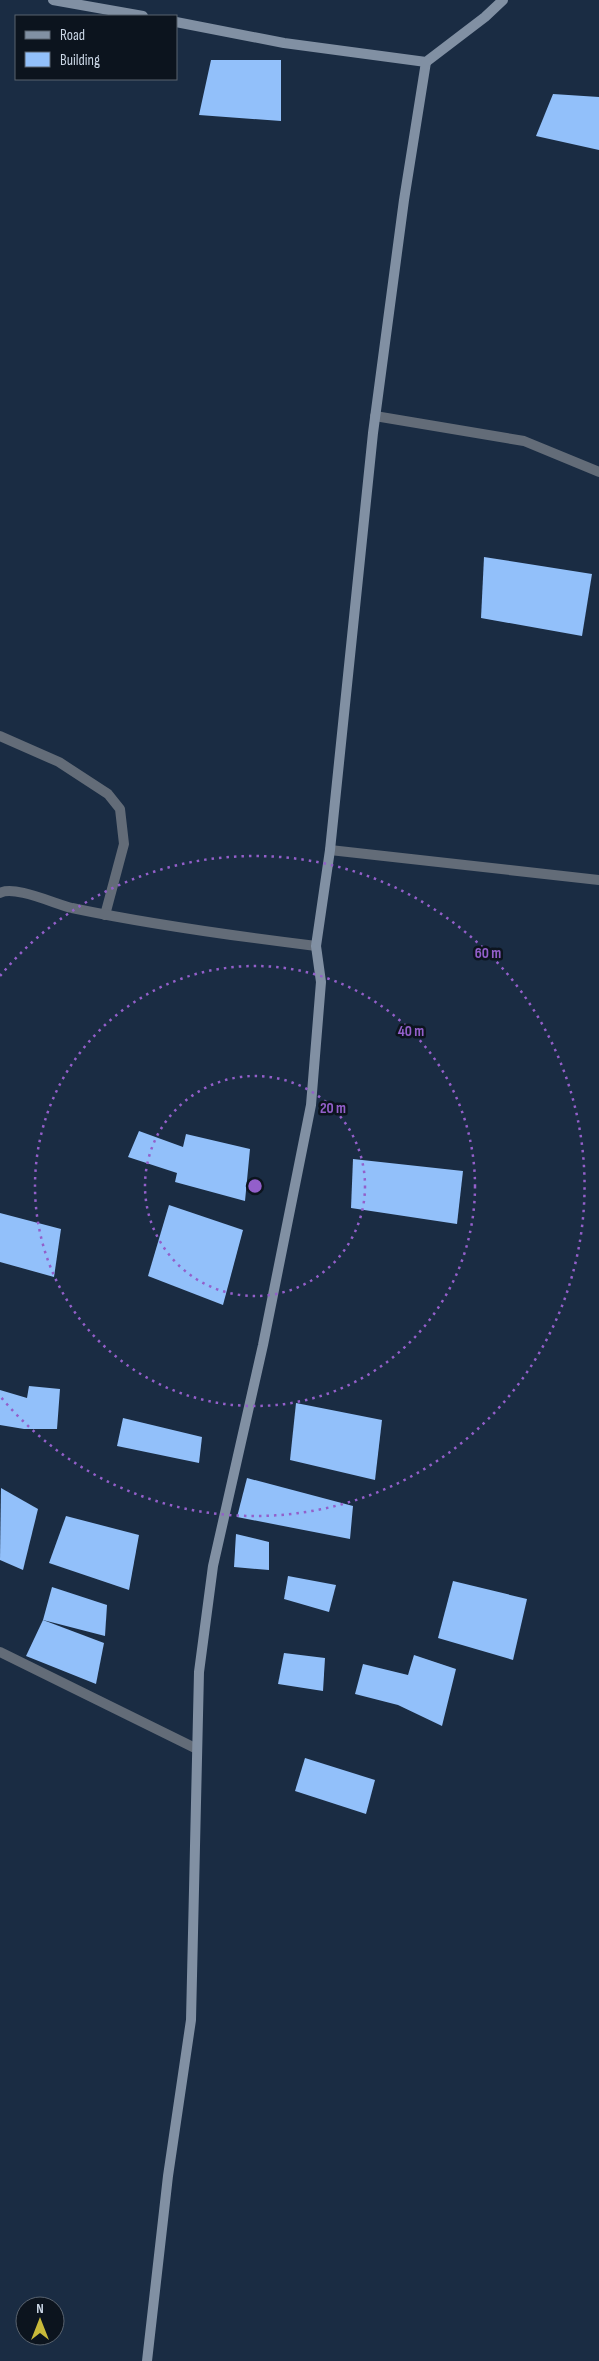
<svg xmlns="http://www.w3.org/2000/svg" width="599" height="2361" viewBox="0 0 599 2361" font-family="'Sofia Sans Condensed',sans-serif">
<rect width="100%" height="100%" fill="#1a2c43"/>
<!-- building -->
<g fill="#92c0fa">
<polygon points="211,60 281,60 281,121 199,115"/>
<polygon points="553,94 599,97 599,150 536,136"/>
<polygon points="484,557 592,574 582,636 481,618"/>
<polygon points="139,1131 183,1147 186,1134 250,1149 245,1201 175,1182 177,1173 128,1157"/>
<polygon points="353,1159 463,1171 457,1224 351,1208"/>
<polygon points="169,1205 243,1230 223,1305 148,1276"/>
<polygon points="0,1213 61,1229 54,1277 0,1262"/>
<polygon points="29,1386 60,1389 57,1429 24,1429 0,1425 0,1390 27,1398"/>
<polygon points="296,1403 382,1420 375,1480 290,1460"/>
<polygon points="123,1418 202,1437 199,1463 117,1446"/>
<polygon points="247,1478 353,1506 350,1539 237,1517"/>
<polygon points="1,1488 38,1509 23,1570 0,1560"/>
<polygon points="66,1516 139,1535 129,1590 49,1563"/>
<polygon points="236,1534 269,1542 269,1570 234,1567"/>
<polygon points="288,1576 336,1585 329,1612 284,1599"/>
<polygon points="453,1581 527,1599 513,1660 438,1638"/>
<polygon points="52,1587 107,1605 105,1636 43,1620"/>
<polygon points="43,1620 104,1643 96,1684 26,1656"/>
<polygon points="284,1653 325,1658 323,1691 278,1684"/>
<polygon points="414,1655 456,1669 442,1726 398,1705 355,1694 363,1664 408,1675"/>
<polygon points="305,1758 375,1780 366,1814 295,1791"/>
</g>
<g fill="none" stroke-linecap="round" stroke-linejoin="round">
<!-- street -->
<g stroke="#636c78" stroke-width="10">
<polyline points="375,416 524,441 599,472"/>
<polyline points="0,736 59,762 108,794 120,809 124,844 105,915"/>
<polyline points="330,850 599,880"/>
<path d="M0,893C14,885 55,904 72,908C153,925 234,936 316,946"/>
<polyline points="0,1652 197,1749"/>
</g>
<!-- secondary -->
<g stroke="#8190a3" stroke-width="10">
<polyline points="53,0 143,16"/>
<polyline points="176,22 284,43 426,62 485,17 503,0"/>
<polyline points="147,2361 168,2176 191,2020 199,1672 213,1566 263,1345 311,1105 321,982 316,946 330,850 373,433 404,200 426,62"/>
</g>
</g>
<!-- distance rings -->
<g fill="none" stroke="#935fca" stroke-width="2.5" stroke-dasharray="2.5 5">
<circle cx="255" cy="1186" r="110"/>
<circle cx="255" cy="1186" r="220"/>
<path d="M0 976A330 330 0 1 1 0 1396"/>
</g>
<circle cx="255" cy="1186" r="8" fill="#935fca" stroke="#0c141e" stroke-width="2.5"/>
<g font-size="15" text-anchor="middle" font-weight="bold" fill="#935fca" stroke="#0c141e" stroke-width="5" stroke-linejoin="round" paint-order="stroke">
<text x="488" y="958">60 m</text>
<text x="411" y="1036">40 m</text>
<text x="333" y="1113">20 m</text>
</g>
<!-- legend -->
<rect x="15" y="15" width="162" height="65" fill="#0c141e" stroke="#58626e"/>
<rect x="25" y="31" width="25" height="8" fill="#8190a3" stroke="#58626e"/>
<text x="60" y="40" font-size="15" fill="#cad6e5">Road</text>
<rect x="25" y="52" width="25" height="15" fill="#92c0fa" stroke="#58626e"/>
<text x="60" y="65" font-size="15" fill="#cad6e5">Building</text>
<!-- north arrow -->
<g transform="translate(40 2321)"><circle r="24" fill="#0c141e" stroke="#58626e"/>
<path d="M0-4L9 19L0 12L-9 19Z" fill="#c9ba3a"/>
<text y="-8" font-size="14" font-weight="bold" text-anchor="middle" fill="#cad6e5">N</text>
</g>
</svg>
